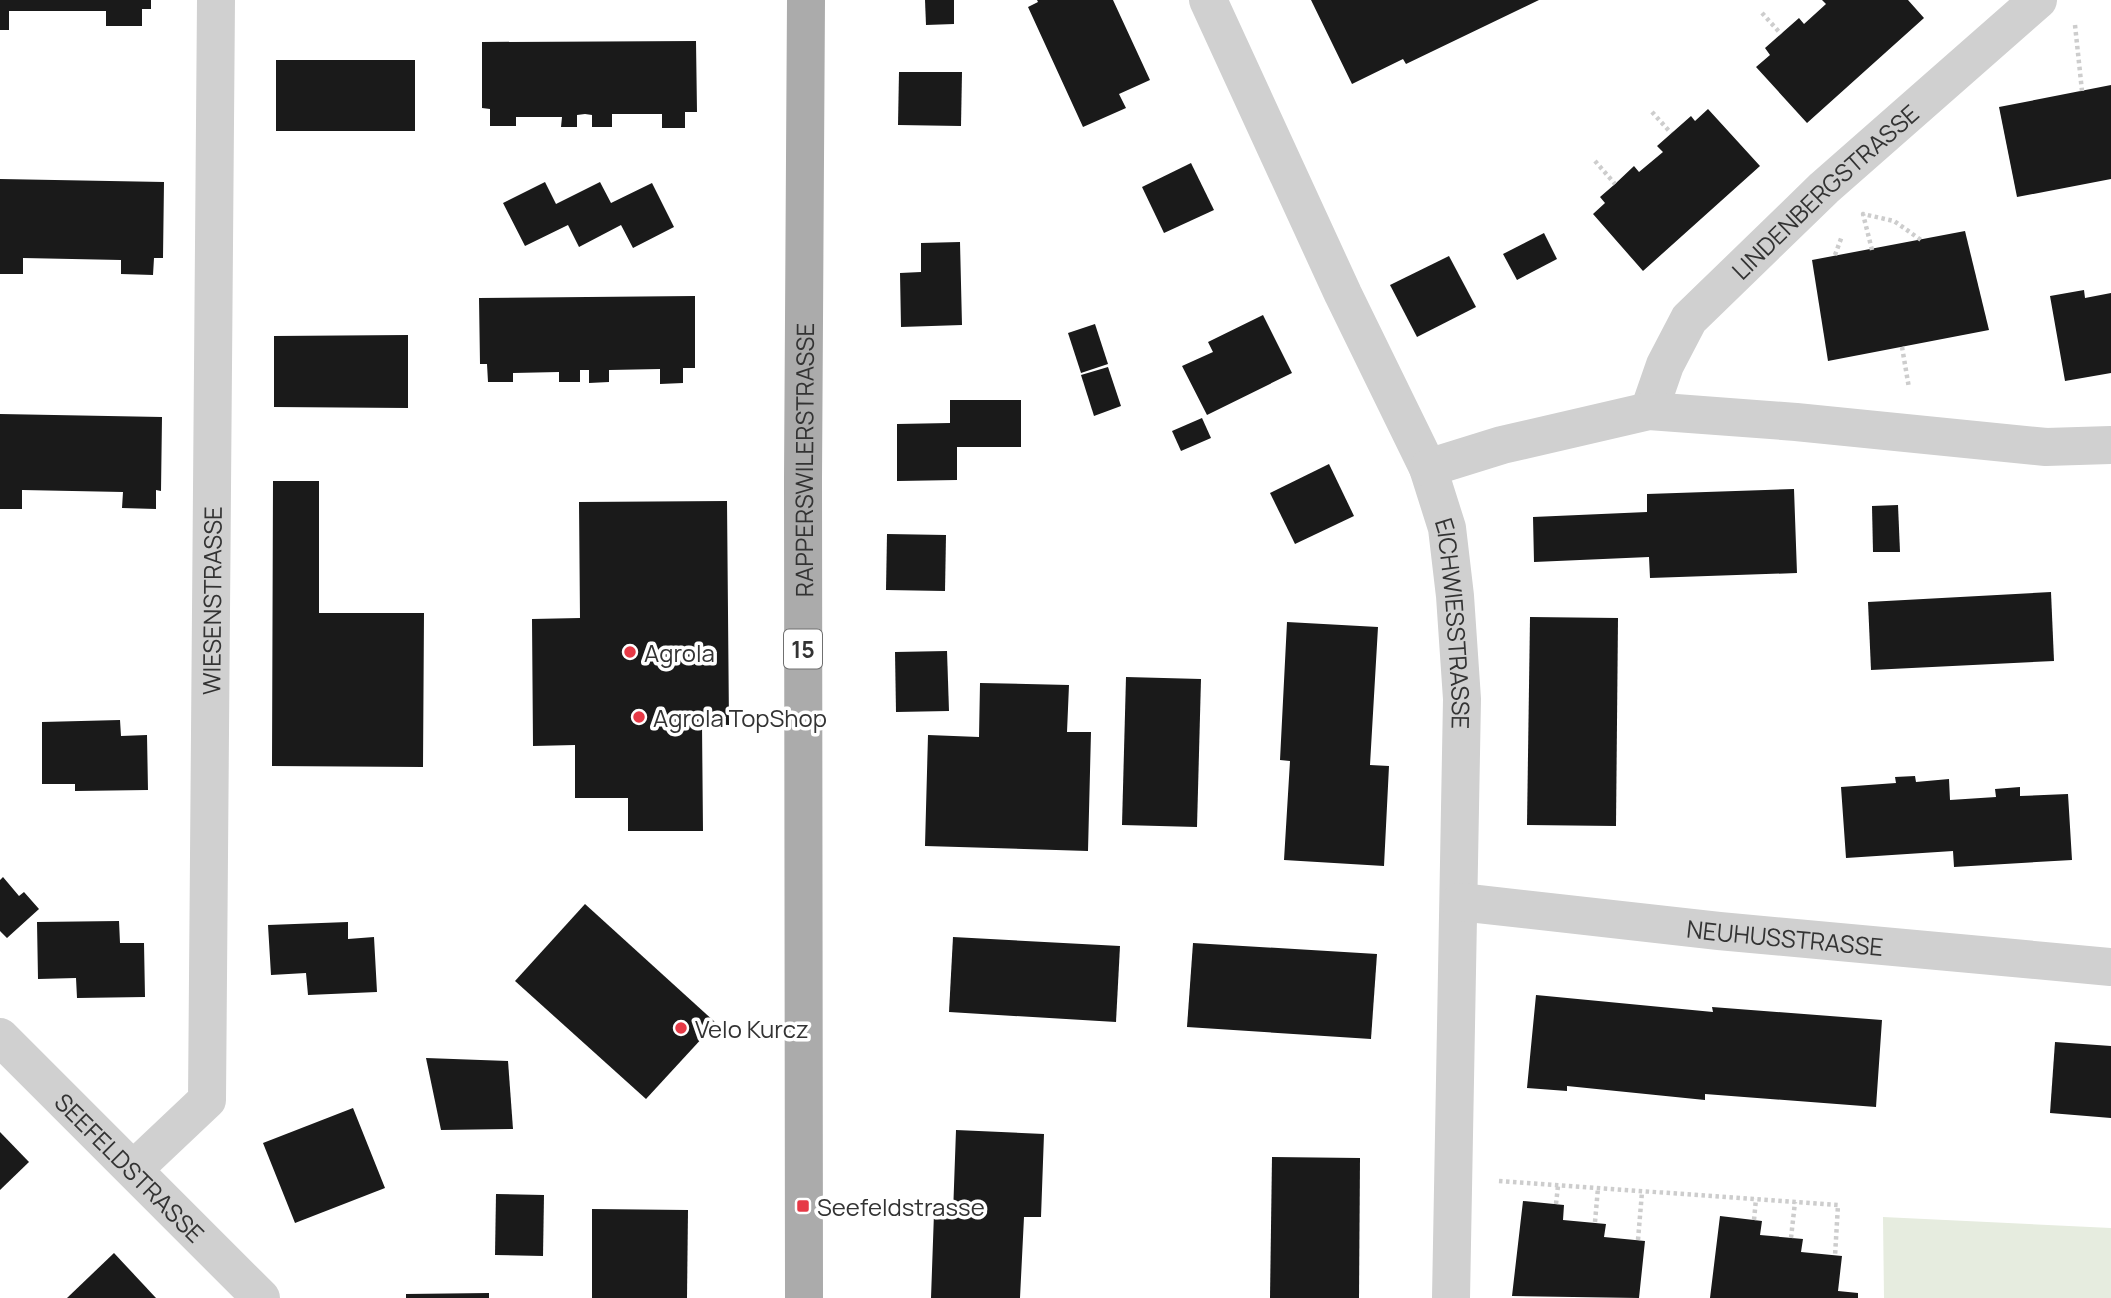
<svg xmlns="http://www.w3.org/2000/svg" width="2111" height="1298" viewBox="0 0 2111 1298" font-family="Manrope,sans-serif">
<rect width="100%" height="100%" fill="#fff"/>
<!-- green -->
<polygon fill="#e6ecdf" points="1883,1217 2111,1228 2111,1298 1884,1298"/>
<!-- building -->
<g fill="#1a1a1a">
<polygon points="0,0 151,0 151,9 142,9 142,26 106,26 106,11 9,11 9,30 0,30"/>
<polygon points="925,0 954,0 954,24 926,25"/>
<polygon points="1037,0 1113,0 1150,80 1119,94 1126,108 1083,127 1028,7 1038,2"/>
<polygon points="1311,0 1539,0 1406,64 1403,59 1352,84"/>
<polygon points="1822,0 1908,0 1924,18 1807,123 1756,67 1770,55 1765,48 1799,18 1804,24 1826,4"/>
<polygon points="696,41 697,112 685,112 685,128 662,128 662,114 612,114 612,127 592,127 592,115 585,114 577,115 577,127 561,127 562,117 516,117 516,126 490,126 490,109 482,108 482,42"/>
<rect x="276" y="60" width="139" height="71"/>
<polygon points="899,72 962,72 961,126 898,125"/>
<polygon points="2111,85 2111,179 2017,197 1999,107"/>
<polygon points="1708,109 1760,166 1643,271 1593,214 1605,203 1600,197 1615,184 1634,166 1639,172 1663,152 1657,146 1691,116 1695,121"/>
<polygon points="1191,163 1214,210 1164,233 1142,187"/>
<polygon points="0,179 164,182 163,258 154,258 153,275 121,274 121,260 23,258 23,274 0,274"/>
<polygon points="545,182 556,204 600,182 611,203 652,183 674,227 633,248 621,225 579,247 568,225 525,246 503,203"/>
<polygon points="1965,231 1989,330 1828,361 1812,260"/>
<polygon points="1544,233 1557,259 1517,280 1503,254"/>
<polygon points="960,242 962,325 901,327 900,273 921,272 921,243"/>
<polygon points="1449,256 1476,307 1417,337 1390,285"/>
<polygon points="2084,290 2085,298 2111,293 2111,373 2065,381 2050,296"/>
<polygon points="695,296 695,368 683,368 683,383 660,384 660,369 609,370 609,382 589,383 589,370 580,370 580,382 559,382 559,372 513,373 513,382 488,382 487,364 480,364 479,298"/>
<polygon points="1263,315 1292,373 1207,415 1182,366 1213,352 1208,342"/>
<polygon points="1095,324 1108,364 1081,373 1068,333"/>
<polygon points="408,335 408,408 274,407 274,336"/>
<polygon points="1108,367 1121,406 1094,416 1081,375"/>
<polygon points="950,400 1021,400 1021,447 957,447 957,480 897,481 897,424 950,423"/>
<polygon points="0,414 162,417 161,491 156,490 156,509 122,508 123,492 22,490 22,509 0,509"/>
<polygon points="1202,418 1211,438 1181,451 1172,431"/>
<polygon points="1329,464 1354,516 1295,544 1270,493"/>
<polygon points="273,481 319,481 319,613 424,613 423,767 272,766"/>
<polygon points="1794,489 1797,573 1650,578 1649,557 1534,562 1533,517 1647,512 1647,494"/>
<polygon points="727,501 729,725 702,724 703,831 628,831 628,798 575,798 575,745 533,746 532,619 580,618 579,502"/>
<polygon points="1898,505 1900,552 1873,552 1872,506"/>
<polygon points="887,534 946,535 945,591 886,590"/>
<polygon points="2051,592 2054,661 1871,670 1868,602"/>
<polygon points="1530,617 1618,618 1616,826 1527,825"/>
<polygon points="1287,622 1378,627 1370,765 1389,766 1384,866 1284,860 1290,761 1280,760"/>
<polygon points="947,651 949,711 896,712 895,652"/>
<polygon points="1126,677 1201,679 1197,827 1122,825"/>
<polygon points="980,683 1069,685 1067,732 1091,732 1088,851 925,846 928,735 979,737"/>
<polygon points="120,720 121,736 147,735 148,790 75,791 75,784 42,784 42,722"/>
<polygon points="1915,776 1916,782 1949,779 1950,800 1996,797 1995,789 2020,787 2020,796 2068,794 2072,860 1954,867 1953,851 1846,858 1841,787 1896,783 1895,777"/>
<polygon points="3,877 19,896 24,892 39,909 7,938 0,931 0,880"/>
<polygon points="585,904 716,1023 646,1099 515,981"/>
<polygon points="119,921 120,943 144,943 145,997 77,998 76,978 38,979 37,922"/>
<polygon points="348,922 348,939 374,937 377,992 308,995 306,973 271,975 268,925"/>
<polygon points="953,937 1120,946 1116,1022 949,1012"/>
<polygon points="1193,943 1377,954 1371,1039 1187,1027"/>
<polygon points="1536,995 1713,1012 1712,1007 1882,1020 1876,1107 1705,1094 1705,1100 1567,1086 1567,1091 1527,1088"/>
<polygon points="2055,1042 2111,1046 2111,1118 2050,1113"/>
<polygon points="426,1058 508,1061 513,1129 441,1130"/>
<polygon points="353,1108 385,1188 295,1223 263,1143"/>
<polygon points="956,1130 1044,1134 1041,1217 1024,1217 1020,1298 931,1298 934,1213 953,1214"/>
<polygon points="0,1132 29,1162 0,1190"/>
<polygon points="1272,1157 1360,1158 1359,1298 1270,1298"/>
<polygon points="496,1194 544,1195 543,1256 495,1255"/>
<polygon points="1523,1201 1564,1205 1563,1220 1606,1224 1604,1237 1645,1241 1639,1298 1512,1296"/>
<polygon points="592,1209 688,1210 687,1298 592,1298"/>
<polygon points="1720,1216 1762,1221 1760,1235 1803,1239 1801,1252 1842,1256 1838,1291 1858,1293 1858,1298 1710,1298"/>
<polygon points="114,1253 156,1298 67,1298"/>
<polygon points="489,1293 489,1298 406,1298 406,1294"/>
</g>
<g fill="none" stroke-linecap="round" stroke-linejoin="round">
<!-- path -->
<g stroke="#cdcdcd" stroke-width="4.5" stroke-dasharray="3.5 3.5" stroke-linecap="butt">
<polyline points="1762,13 1781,34"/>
<polyline points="2075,25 2082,91"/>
<polyline points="1652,112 1671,133"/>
<polyline points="1595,161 1615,184"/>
<polyline points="1872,250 1863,214 1894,221 1921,240"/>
<polyline points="1835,255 1842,236"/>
<polyline points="1902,347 1909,388"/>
<polyline points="1499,1181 1838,1205 1835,1256"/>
<polyline points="1556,1204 1558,1186"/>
<polyline points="1754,1220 1756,1199"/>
<polyline points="1595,1222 1598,1188"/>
<polyline points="1791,1238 1795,1202"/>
<polyline points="1638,1240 1642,1192"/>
</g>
<!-- street -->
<g stroke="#d0d0d0" stroke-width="38">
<path id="s1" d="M1208,0L1343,294L1428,468L1447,528L1455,596L1462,699L1451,1298"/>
<path id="s2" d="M1649,411L1665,365L1689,319L1824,188L2038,0"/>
<polyline points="1428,468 1502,445 1649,411 1796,422 2046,447 2111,445"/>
<path id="s3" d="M1460,902L1719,931L2111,967"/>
<path id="s4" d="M0,1037L261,1298"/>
<path id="s5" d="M134,1169L207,1100L216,0"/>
</g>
<!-- primary -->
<path stroke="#ababab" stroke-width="38" id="s6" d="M804,1298L803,480L806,0"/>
</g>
<!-- markers -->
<g fill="#e63946" stroke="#fff" stroke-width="2.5">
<circle cx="630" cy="652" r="7"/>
<circle cx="639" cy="717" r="7"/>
<circle cx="681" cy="1028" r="7"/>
<rect x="796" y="1199" width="14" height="14" rx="3.5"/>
</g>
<g text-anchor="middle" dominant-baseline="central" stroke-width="7" stroke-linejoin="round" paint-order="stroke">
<!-- shield labels -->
<rect fill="#fff" stroke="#707070" stroke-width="2" x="784" y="629.5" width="38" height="39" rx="5"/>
<g font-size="23" font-weight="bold" fill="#333">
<text x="803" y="649">15</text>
</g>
<!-- street labels -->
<g font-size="24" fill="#333" stroke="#fff">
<text stroke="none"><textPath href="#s2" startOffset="287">LINDENBERGSTRASSE</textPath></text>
<text stroke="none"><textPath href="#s6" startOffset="838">RAPPERSWILERSTRASSE</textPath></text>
<text stroke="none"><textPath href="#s5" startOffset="600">WIESENSTRASSE</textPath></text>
<text stroke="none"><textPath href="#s1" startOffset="676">EICHWIESSTRASSE</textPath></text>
<text stroke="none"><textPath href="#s3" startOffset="327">NEUHUSSTRASSE</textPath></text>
<text stroke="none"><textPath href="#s4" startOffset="184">SEEFELDSTRASSE</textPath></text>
</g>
<!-- poi labels -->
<g font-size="24" fill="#333" stroke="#fff" text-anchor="start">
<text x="644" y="652">Agrola</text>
<text x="653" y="717">Agrola TopShop</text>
<text x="695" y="1028">Velo Kurcz</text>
<text x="817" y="1206">Seefeldstrasse</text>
</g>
</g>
</svg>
